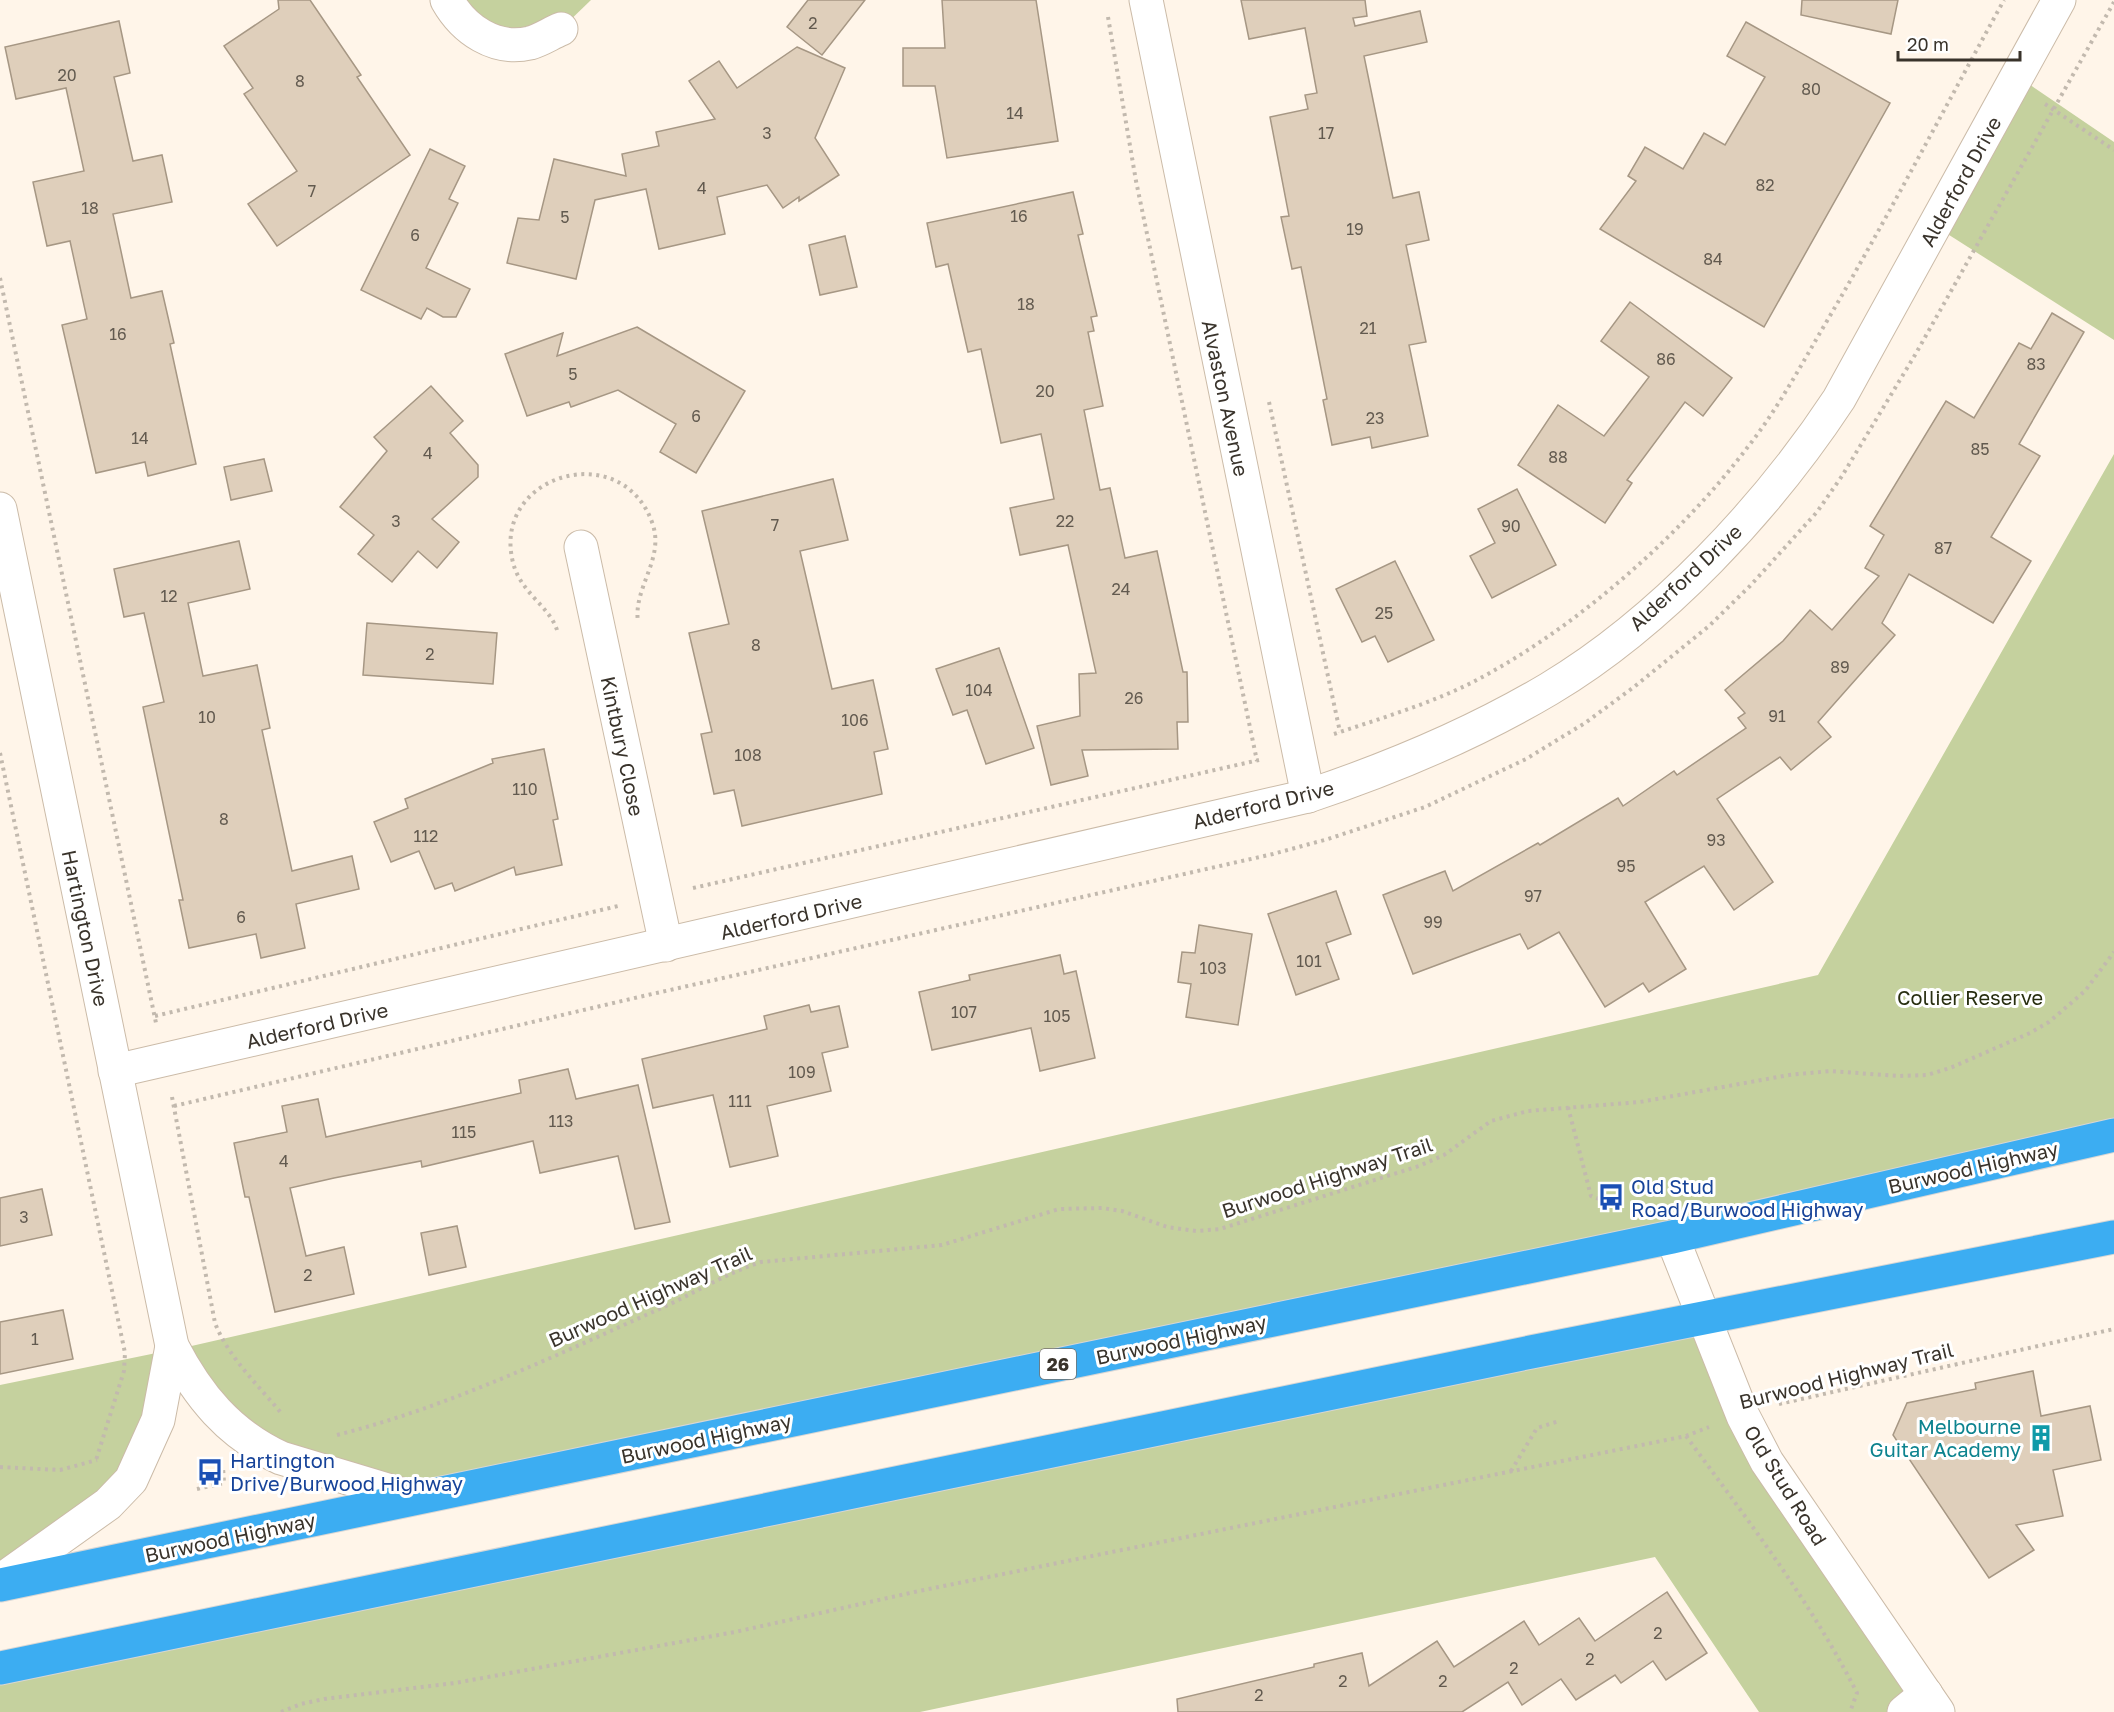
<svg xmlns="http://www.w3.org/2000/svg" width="2114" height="1712" viewBox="0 0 2114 1712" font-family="'Golos Text',sans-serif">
<rect width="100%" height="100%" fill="#fff5e9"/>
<!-- green -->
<g fill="#c5d19e">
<polygon points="447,0 591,0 561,29 531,43"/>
<polygon points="2017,76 2114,142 2114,340 1935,226"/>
<polygon points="2114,454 2114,1135 414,1498 281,1458 174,1350 1818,975"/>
<polygon points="1703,1318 1743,1416 1938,1712 1759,1712 1655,1557 920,1712 0,1712 0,1668"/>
<polygon points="171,1350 146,1451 0,1581 0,1385"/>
</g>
<!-- building -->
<g fill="#dfcfbb" stroke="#a69784" stroke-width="1.5">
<polygon points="278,0 310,0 361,75 357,77 410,155 277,246 248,204 297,171 244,94 253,88 224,46 279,9"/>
<polygon points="808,0 865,0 822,55 787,27"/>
<polygon points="942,0 1036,0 1058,141 947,158 935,86 903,86 903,48 945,48"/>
<polygon points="1241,0 1365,0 1367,16 1353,18 1355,26 1420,11 1427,42 1364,56 1393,198 1419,192 1429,240 1406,245 1426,342 1409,345 1428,436 1372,448 1370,437 1332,445 1323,400 1327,399 1301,267 1292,269 1281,217 1289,216 1270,117 1308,109 1305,95 1317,93 1305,28 1249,39"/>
<polygon points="1802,0 1898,0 1891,34 1801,15"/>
<polygon points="119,21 130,73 114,77 133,161 162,155 172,202 113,214 131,298 162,291 174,343 170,344 196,464 148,476 145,462 96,473 62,325 87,319 70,241 47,246 33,182 84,171 66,88 16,99 5,47"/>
<polygon points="1746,22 1890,103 1764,327 1600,229 1636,181 1628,176 1645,147 1683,169 1704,133 1725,145 1765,77 1727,56"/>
<polygon points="797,47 845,68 815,138 839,175 799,201 799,197 783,208 767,185 717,197 725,234 659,249 646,189 595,200 576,279 507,263 518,218 539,220 554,159 626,176 622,154 659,146 656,132 715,119 689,81 719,61 737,88"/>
<polygon points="430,149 465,166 449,199 458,203 426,268 470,289 456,317 443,317 427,308 421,319 361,290"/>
<polygon points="1073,192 1083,234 1078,235 1097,316 1091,317 1094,331 1088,332 1103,406 1084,410 1100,490 1110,488 1125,558 1157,551 1183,672 1187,672 1188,722 1177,722 1178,749 1082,750 1088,776 1051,785 1037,726 1080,716 1079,674 1096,673 1068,545 1020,555 1010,508 1054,499 1041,434 1001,443 981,349 968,352 948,264 936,267 927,223"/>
<polygon points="845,236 857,287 820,295 809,245"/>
<polygon points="1630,302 1732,378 1703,416 1685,402 1627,480 1632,483 1605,523 1518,465 1558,405 1604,436 1649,377 1601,341"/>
<polygon points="2052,313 2084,332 2019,444 2040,456 1991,537 2031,561 1993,623 1909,574 1882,623 1895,635 1818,722 1831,737 1791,770 1780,757 1717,799 1773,882 1734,910 1704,866 1645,902 1686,969 1649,992 1643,983 1605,1007 1559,932 1528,949 1520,934 1413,974 1383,895 1445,871 1453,891 1538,843 1540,845 1618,798 1623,806 1674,771 1677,775 1746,728 1738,718 1745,713 1725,690 1783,641 1810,610 1832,630 1879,576 1865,568 1884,535 1870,526 1946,401 1974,418 2019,343 2031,349"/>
<polygon points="637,327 745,391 696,473 660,452 676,424 618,390 571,407 569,402 527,416 505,354 563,333 557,356"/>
<polygon points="431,386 463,421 450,433 478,465 478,477 432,519 459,542 437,568 418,551 392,582 358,554 374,535 340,507 387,451 374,437"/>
<polygon points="264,459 272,491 231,500 224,467"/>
<polygon points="833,479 848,540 800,551 832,689 873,680 888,749 874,752 882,794 742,826 734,790 714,794 701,734 712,732 689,633 729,624 702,511"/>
<polygon points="1517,489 1556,565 1492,598 1470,556 1495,543 1478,509"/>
<polygon points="239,541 250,589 188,603 203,676 257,665 270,728 262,730 292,871 352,856 359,889 296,904 305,948 261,958 256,934 189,948 179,900 183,900 143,707 164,702 144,613 124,617 114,569"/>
<polygon points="1395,561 1434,640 1388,662 1375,636 1362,642 1336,589"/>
<polygon points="367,623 497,633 493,684 363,675"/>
<polygon points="999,648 1034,748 986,764 967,710 953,715 936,669"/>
<polygon points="544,749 558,819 553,820 562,865 516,875 514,867 455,891 452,883 435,889 419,851 391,862 374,822 408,808 405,799 493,763 492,759"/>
<polygon points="1336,891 1351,934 1326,943 1339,979 1296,995 1268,914"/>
<polygon points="1199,925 1252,934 1238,1025 1186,1017 1191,984 1178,982 1182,952 1195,953"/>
<polygon points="1060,955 1064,974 1076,971 1095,1058 1040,1071 1031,1028 932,1050 919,992 970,980 969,975"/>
<polygon points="809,1005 811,1012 839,1006 848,1047 822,1053 831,1091 767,1106 778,1156 730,1167 713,1095 653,1108 642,1059 767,1029 764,1016"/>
<polygon points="568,1069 576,1099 638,1085 670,1222 635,1229 618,1156 540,1173 533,1141 422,1167 421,1161 334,1178 290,1188 306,1256 344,1247 354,1294 275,1312 249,1197 245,1197 234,1143 287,1132 282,1106 318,1099 326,1137 521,1093 519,1080"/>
<polygon points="42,1189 52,1235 0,1246 0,1198"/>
<polygon points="457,1226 466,1267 429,1275 421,1233"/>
<polygon points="63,1310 73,1359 0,1374 0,1322"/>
<polygon points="2033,1371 2041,1416 2090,1406 2101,1460 2053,1470 2063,1516 2016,1525 2034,1550 1989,1578 1893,1435 1907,1403 1976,1389 1975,1383"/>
<polygon points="1667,1592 1707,1653 1666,1680 1653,1661 1621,1683 1615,1675 1576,1700 1561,1679 1522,1705 1508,1682 1462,1712 1178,1712 1177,1699 1314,1667 1314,1664 1362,1653 1369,1686 1437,1641 1454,1667 1524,1621 1539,1645 1579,1618 1595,1641"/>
</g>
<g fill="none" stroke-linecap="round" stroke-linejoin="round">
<defs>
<g id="minor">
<path d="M447,0C464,30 495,51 530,43C541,40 551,33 561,29"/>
<polyline points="1146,0 1308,796"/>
<path d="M0,509L172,1346C198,1396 229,1434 281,1458L414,1498"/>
<polyline points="581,547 666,945"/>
<path d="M115,1071L1308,796C1392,768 1473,734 1549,689C1661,622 1768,507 1839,399L2059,0"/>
<polyline points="1672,1237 1743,1416 1767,1462 1938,1712"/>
<polyline points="0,1581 108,1504 131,1480 158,1420 172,1346"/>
<polyline points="1904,1712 1926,1694"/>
</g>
<g id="highway">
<polyline points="0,1585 1672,1237 2114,1135"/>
<polyline points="0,1668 1531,1352 2114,1237"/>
</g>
</defs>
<!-- minor casing -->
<use href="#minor" stroke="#cbbba8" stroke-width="35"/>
<!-- highway casing -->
<use href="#highway" stroke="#d7d6d5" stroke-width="35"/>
<!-- path -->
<g stroke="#c2b9ae" stroke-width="4" stroke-dasharray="3 4.5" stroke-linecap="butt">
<polyline points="1108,17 1136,181 1257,761"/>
<polyline points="2045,104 2114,150"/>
<polyline points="0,278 156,1023"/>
<polyline points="1269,402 1340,732"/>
<path d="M557,630C549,605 518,592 512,558C495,473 624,437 653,525C664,560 633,588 638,622"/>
<path d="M1334,734C1379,719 1426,705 1469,684C1570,633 1679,538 1747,448C1777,410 1800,367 1824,326C1887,219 1944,109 2004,0"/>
<polyline points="0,753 125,1353 124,1371 96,1460"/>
<polyline points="693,888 1259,760"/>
<polyline points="155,1016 618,906"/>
<path d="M172,1097L215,1323C228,1357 259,1386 282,1414"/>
<polyline points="174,1106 639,997 1273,854 1328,839 1425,807 1526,759 1585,723 1634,687 1709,626 1750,586 1817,512 1842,476 1915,355 2114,2"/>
<polyline points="1568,1107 1591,1196 1602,1200 1611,1197"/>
<polyline points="1779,1404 2114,1329"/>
<path d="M337,1435C451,1406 559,1354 666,1306C698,1291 727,1273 761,1262L942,1245L1059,1209L1102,1208L1122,1211L1167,1227L1196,1231L1220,1229L1419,1166L1444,1155L1491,1121L1528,1111L1640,1102L1789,1075L1830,1071L1898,1076L1927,1075L1950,1068L2030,1033L2049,1022L2085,991L2114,952"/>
<path d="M1686,1436C1747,1519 1811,1602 1857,1693L1850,1712"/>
<polyline points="0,1467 60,1470 97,1460"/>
<polyline points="1511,1471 1537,1428 1559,1421"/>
<polyline points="197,1489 224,1483 223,1467"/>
<polyline points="281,1712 301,1704 324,1699 455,1683 735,1632 919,1591 1686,1436 1709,1427"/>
</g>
<!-- minor -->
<use href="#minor" stroke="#fff" stroke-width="33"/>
<!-- highway -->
<use href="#highway" stroke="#3cadf2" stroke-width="33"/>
</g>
<!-- icons -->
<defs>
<symbol id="bus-bare" viewBox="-9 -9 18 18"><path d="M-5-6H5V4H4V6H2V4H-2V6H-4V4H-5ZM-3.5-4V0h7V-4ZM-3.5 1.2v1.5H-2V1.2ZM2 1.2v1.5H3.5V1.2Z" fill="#1a4fb4" stroke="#fff" stroke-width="2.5" paint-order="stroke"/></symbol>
<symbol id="building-bare" viewBox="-9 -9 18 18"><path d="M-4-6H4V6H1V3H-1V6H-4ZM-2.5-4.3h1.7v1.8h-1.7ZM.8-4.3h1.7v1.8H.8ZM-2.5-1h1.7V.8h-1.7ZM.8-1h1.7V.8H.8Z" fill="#0f9aa8" stroke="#fff" stroke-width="2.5" paint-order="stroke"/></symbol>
</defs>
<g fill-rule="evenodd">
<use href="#bus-bare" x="1592" y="1178" width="38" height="38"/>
<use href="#building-bare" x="2022" y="1419" width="38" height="38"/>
<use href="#bus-bare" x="191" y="1453" width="38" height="38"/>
</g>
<g text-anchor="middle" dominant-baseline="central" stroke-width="6" stroke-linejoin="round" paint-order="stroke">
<!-- number labels -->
<g font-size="16" fill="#625a4f">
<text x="813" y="23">2</text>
<text x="67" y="75">20</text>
<text x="300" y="81">8</text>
<text x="1811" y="89">80</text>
<text x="1015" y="113">14</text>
<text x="767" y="133">3</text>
<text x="1326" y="133">17</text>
<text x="1765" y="185">82</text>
<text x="702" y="188">4</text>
<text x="312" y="191">7</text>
<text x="90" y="208">18</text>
<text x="1019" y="216">16</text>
<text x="565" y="217">5</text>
<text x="1355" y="229">19</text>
<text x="415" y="235">6</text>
<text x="1713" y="259">84</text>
<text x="1026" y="304">18</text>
<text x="1368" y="328">21</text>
<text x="118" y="334">16</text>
<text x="1666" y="359">86</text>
<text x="2036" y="364">83</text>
<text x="573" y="374">5</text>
<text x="1045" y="391">20</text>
<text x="696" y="416">6</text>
<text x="1375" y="418">23</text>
<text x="140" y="438">14</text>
<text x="1980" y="449">85</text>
<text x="428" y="453">4</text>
<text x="1558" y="457">88</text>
<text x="396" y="521">3</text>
<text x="1065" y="521">22</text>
<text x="775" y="525">7</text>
<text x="1511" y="526">90</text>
<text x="1943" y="548">87</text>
<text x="1121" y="589">24</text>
<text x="169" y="596">12</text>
<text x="1384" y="613">25</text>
<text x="756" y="645">8</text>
<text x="430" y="654">2</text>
<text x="1840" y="667">89</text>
<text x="979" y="690">104</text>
<text x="1134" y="698">26</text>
<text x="1777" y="716">91</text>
<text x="207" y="717">10</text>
<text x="855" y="720">106</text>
<text x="748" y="755">108</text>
<text x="525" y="789">110</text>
<text x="224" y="819">8</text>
<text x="426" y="836">112</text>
<text x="1716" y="840">93</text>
<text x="1626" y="866">95</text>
<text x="1533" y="896">97</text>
<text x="241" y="917">6</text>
<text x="1433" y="922">99</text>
<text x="1309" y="961">101</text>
<text x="1213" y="968">103</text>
<text x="964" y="1012">107</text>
<text x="1057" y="1016">105</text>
<text x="802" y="1072">109</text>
<text x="740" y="1101">111</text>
<text x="561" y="1121">113</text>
<text x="464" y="1132">115</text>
<text x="284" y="1161">4</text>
<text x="24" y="1217">3</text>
<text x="308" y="1275">2</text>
<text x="35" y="1339">1</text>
<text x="1658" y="1633">2</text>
<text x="1590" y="1659">2</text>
<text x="1514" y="1668">2</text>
<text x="1343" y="1681">2</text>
<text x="1443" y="1681">2</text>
<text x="1259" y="1695">2</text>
</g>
<!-- shield labels -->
<rect fill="#fff" stroke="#74706b" stroke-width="1.5" x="1040" y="1349" width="36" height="30" rx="4.5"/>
<g font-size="18" font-weight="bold" fill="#39332b">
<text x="1058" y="1364">26</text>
</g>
<!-- street labels -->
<g font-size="20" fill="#39332b" stroke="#fff">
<text transform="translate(1960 181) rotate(-61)">Alderford Drive</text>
<text transform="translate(1226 398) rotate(78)">Alvaston Avenue</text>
<text transform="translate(1685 577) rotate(-43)">Alderford Drive</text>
<text transform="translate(623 746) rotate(78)">Kintbury Close</text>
<text transform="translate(1263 804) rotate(-14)">Alderford Drive</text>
<text transform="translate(791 916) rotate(-13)">Alderford Drive</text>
<text transform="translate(86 928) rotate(78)">Hartington Drive</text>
<text transform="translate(317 1025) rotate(-13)">Alderford Drive</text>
<text transform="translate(1973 1167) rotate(-13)">Burwood Highway</text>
<text transform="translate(1327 1177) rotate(-18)">Burwood Highway Trail</text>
<text transform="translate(650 1296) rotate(-24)">Burwood Highway Trail</text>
<text transform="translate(1181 1339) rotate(-12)">Burwood Highway</text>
<text transform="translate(1846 1375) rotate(-14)">Burwood Highway Trail</text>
<text transform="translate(706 1438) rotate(-12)">Burwood Highway</text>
<text transform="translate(1786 1485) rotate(58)">Old Stud Road</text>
<text transform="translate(230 1537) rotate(-12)">Burwood Highway</text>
</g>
<!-- park labels -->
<g font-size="20" fill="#292f11" stroke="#fff">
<text x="1970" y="997">Collier Reserve</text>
</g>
<!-- transit labels -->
<g font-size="20" fill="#164399" stroke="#fff" text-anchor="start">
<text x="1631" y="1186">Old Stud<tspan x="1631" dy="23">Road/Burwood Highway</tspan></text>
<text x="230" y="1460">Hartington<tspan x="230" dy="23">Drive/Burwood Highway</tspan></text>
</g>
<!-- culture labels -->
<g font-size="20" fill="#0d838f" stroke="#fff" text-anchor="end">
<text x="2021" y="1426">Melbourne<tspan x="2021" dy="23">Guitar Academy</tspan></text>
</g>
</g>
<!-- scale -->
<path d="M1898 51v9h122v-9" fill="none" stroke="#39332b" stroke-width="3"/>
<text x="1907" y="51" font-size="18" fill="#39332b" stroke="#ffffff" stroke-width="4.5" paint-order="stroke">20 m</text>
</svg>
